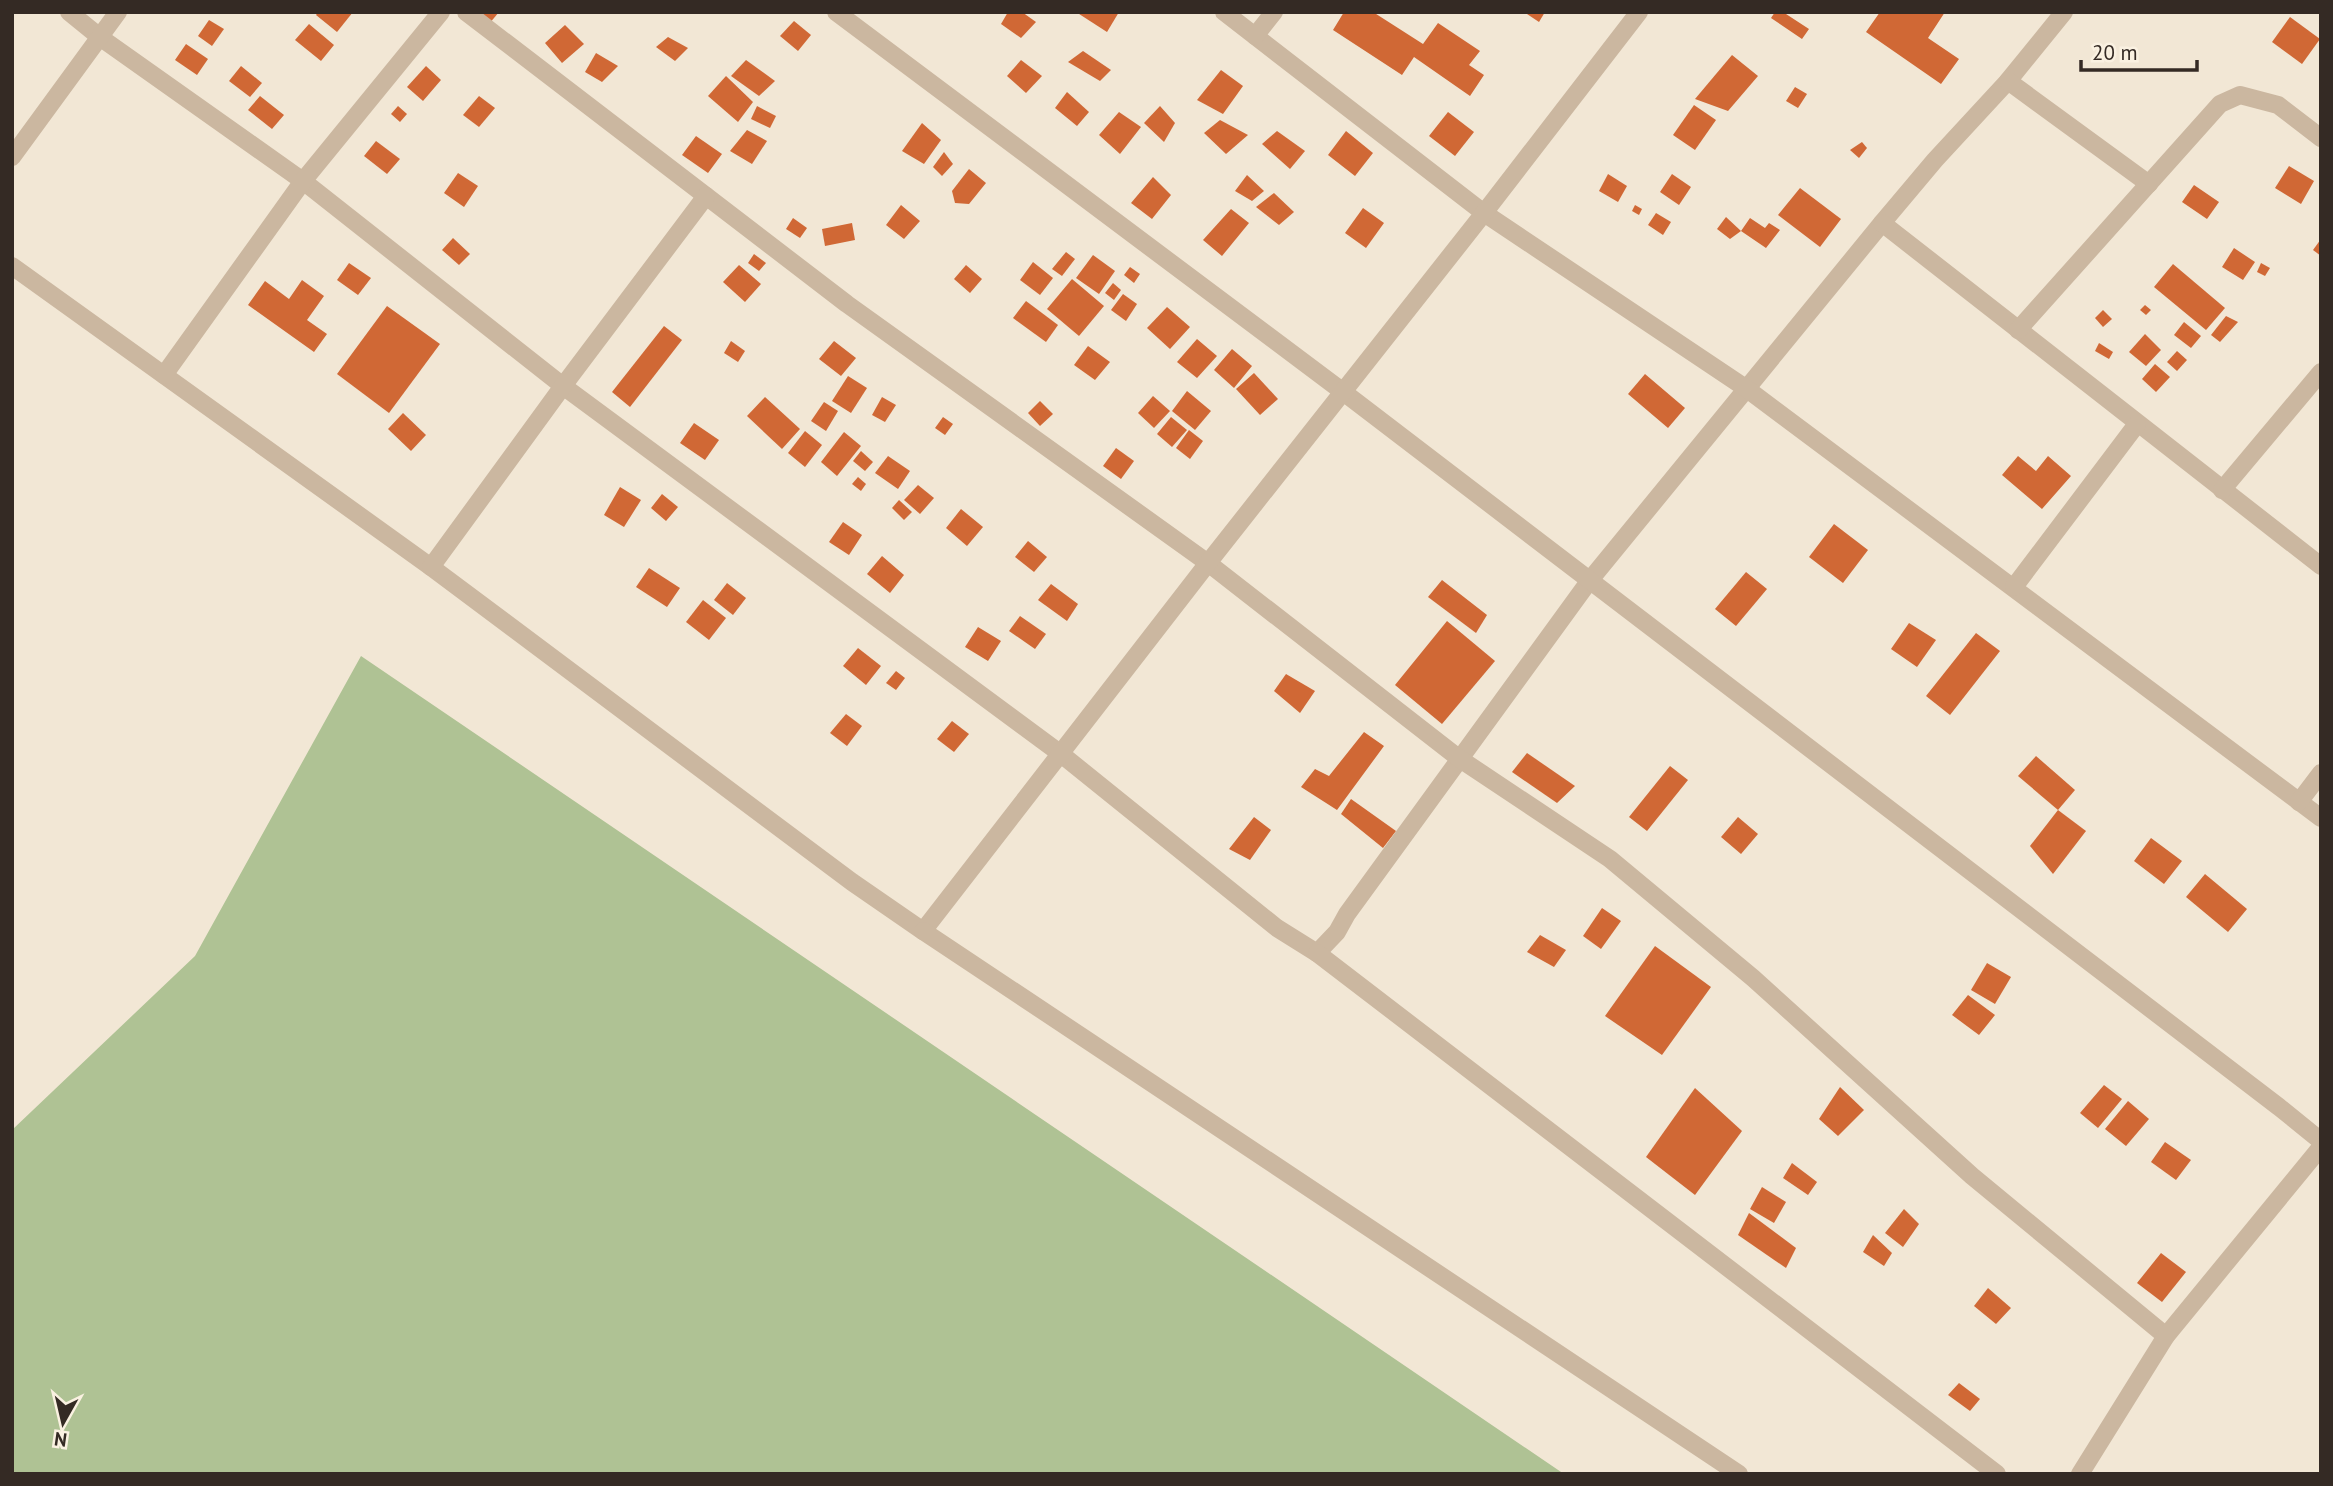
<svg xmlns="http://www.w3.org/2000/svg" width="2333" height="1486" viewBox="0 0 2333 1486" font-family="'PT Sans',sans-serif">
<rect width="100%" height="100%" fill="#f2e7d5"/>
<!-- green -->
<polygon fill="#afc294" points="361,656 1564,1474 12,1474 12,1130 195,956"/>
<!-- building -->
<g fill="#d06835">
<polygon points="318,12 353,12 337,32 316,15"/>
<polygon points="475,12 499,12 489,24"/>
<polygon points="1008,12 1022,12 1036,22 1021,38 1001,24"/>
<polygon points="1076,12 1119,12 1107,32"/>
<polygon points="1344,12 1373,12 1423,44 1438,23 1480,51 1469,65 1484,75 1470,96 1414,57 1402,75 1333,30"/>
<polygon points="1524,12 1545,12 1539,22"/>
<polygon points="1775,12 1788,12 1786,14 1809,29 1802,39 1771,18"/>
<polygon points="1880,12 1945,12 1928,38 1959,59 1941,84 1866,32"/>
<polygon points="2290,17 2320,39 2302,64 2272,42"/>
<polygon points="209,20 224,29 212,46 198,36"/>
<polygon points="794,21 811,35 798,51 780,36"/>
<polygon points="309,24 334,45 321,61 295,40"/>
<polygon points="565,25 584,44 562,63 545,43"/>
<polygon points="668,37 688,48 675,61 656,47"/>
<polygon points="186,44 208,59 197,75 175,60"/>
<polygon points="1083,51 1111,70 1100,81 1068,62"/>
<polygon points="596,53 618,66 602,82 585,72"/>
<polygon points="1732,55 1758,76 1728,111 1695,99"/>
<polygon points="746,60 775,81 759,96 731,76"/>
<polygon points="1021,60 1042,76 1026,93 1007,76"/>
<polygon points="241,66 262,83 250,97 229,81"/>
<polygon points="426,66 441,80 423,101 407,87"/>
<polygon points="1221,70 1243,86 1223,114 1197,100"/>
<polygon points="726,76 753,102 738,122 708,96"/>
<polygon points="1795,87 1807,94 1798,108 1786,101"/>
<polygon points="1067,92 1089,112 1077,126 1055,108"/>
<polygon points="260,96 284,115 272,129 248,110"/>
<polygon points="479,96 495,108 479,127 463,115"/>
<polygon points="1694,105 1716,120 1695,150 1673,135"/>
<polygon points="398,106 407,114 400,122 391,114"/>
<polygon points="757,106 776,116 770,128 751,119"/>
<polygon points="1160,106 1175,123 1164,142 1144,123"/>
<polygon points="1119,112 1141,127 1120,154 1099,135"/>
<polygon points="1448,112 1474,132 1455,156 1429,136"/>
<polygon points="1220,120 1248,135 1226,154 1204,133"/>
<polygon points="922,123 941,140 924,164 902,151"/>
<polygon points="747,130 767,141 752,164 730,151"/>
<polygon points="1277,131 1305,151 1290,169 1262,144"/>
<polygon points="1346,131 1373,153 1355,176 1328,155"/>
<polygon points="696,136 722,154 708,173 682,155"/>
<polygon points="376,141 400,159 387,174 364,156"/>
<polygon points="1862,142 1867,148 1859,158 1850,150"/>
<polygon points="944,152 953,164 942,176 933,167"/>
<polygon points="2289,166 2314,181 2301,204 2275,188"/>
<polygon points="969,169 986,183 969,204 955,203 952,191"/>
<polygon points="458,173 478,186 464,207 444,193"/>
<polygon points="1608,174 1627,186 1618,202 1599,191"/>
<polygon points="1672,174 1691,187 1679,205 1660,192"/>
<polygon points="1247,175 1264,191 1252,201 1235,191"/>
<polygon points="1153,177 1171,195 1152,219 1131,203"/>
<polygon points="2194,185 2219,202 2207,219 2182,202"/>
<polygon points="1800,188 1841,219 1820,247 1778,215"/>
<polygon points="1274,193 1294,212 1279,225 1256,207"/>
<polygon points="901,205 920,221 904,239 886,225"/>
<polygon points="1635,205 1642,209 1639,215 1632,211"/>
<polygon points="1363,208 1384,223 1366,248 1345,233"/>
<polygon points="1231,209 1249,223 1222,256 1203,240"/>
<polygon points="1656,213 1671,222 1663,235 1648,225"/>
<polygon points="1726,217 1741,231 1730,239 1717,229"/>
<polygon points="793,218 807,228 800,238 786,229"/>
<polygon points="1750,218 1765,228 1769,223 1780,230 1766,248 1741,231"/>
<polygon points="852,223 855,240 825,246 822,229"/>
<polygon points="453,238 470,254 459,265 442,250"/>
<polygon points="2321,239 2321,256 2313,250"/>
<polygon points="2234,248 2255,262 2243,280 2222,267"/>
<polygon points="1066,252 1075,259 1062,276 1052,269"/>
<polygon points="754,254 766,263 759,271 748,263"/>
<polygon points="1093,255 1115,271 1099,294 1076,278"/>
<polygon points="1033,262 1053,278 1040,295 1020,280"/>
<polygon points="349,263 371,278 358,295 337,280"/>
<polygon points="2261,263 2270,268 2265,276 2257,272"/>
<polygon points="2173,264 2225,308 2206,330 2154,287"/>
<polygon points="739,265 761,284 745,302 723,282"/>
<polygon points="966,265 982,279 970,293 954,279"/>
<polygon points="1130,267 1140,274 1134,283 1124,275"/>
<polygon points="1072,279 1104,306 1079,336 1047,309"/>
<polygon points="302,280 324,296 307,320 327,334 314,352 248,305 265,281 289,299"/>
<polygon points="1113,283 1121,290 1114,300 1105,293"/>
<polygon points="1123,294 1137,304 1126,321 1111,310"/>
<polygon points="1026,301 1058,325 1046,342 1013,318"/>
<polygon points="2145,305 2151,310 2146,315 2140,310"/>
<polygon points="387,306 440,344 389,413 337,374"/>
<polygon points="1167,307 1190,327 1170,349 1147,328"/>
<polygon points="2103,310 2112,319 2103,327 2095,318"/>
<polygon points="2226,316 2238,322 2220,342 2211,335"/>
<polygon points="2184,322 2201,336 2191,348 2174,335"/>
<polygon points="664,326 682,340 630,407 612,392"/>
<polygon points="2145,334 2161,350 2146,366 2129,352"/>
<polygon points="1197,339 1217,356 1197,378 1177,362"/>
<polygon points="731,341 745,351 738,362 724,353"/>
<polygon points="834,341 856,358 841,376 819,359"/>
<polygon points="2099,343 2113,352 2109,359 2095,351"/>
<polygon points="1088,346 1110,362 1095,380 1074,365"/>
<polygon points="1232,349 1252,366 1234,388 1214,370"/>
<polygon points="2177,351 2187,360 2177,371 2167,362"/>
<polygon points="2155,364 2170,377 2156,392 2142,379"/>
<polygon points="1254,373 1278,399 1260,415 1236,389"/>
<polygon points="1645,374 1685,408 1668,428 1628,394"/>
<polygon points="848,376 867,388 851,413 832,401"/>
<polygon points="1187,391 1211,411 1195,430 1172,411"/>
<polygon points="1153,396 1170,411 1154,428 1138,413"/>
<polygon points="765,397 800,429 782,449 747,416"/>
<polygon points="882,397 896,405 885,422 872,415"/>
<polygon points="1040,401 1053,414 1040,426 1028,413"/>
<polygon points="824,402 838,411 826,431 811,421"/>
<polygon points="403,413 426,435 411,451 388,429"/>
<polygon points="943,417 953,424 945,435 935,428"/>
<polygon points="1171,417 1187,430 1172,447 1157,434"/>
<polygon points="694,423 719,440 705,460 680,443"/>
<polygon points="1189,430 1203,441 1190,459 1176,448"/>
<polygon points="805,431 822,445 805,467 788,453"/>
<polygon points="844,432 861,446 837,476 821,462"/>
<polygon points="1116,448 1134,461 1121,479 1103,466"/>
<polygon points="861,451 873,462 865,471 853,461"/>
<polygon points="888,456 910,471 898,489 875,473"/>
<polygon points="2018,456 2036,471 2048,456 2071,476 2042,509 2002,475"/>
<polygon points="858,477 866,484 861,491 852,484"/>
<polygon points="918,485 934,498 920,514 904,500"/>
<polygon points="620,487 641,500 624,527 604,515"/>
<polygon points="662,494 678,507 666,521 651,508"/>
<polygon points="899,500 912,512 904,520 892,508"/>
<polygon points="961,509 983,527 967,546 946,528"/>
<polygon points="843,522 862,535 849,555 829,542"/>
<polygon points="1834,524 1868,550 1843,583 1809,557"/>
<polygon points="1028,541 1047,557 1034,572 1015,557"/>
<polygon points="882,556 904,575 890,593 867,574"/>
<polygon points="649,568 680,588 667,607 636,587"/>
<polygon points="1746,572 1767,589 1736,626 1715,609"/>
<polygon points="1442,580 1487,615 1476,633 1428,597"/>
<polygon points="727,583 746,598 733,615 714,600"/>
<polygon points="1051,584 1078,604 1067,621 1038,600"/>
<polygon points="703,600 726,618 709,640 686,622"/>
<polygon points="1020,616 1046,634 1035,649 1009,631"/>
<polygon points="1447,621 1495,661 1442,724 1395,685"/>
<polygon points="1909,623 1936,640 1917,667 1891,649"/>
<polygon points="978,627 1001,641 988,661 965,647"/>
<polygon points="1976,633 2000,651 1950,715 1926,696"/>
<polygon points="858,648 881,666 866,685 843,666"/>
<polygon points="896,671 905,678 896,690 886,683"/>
<polygon points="1286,674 1315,691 1300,713 1274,691"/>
<polygon points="846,714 862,726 847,746 830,733"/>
<polygon points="952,721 969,734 954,752 937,739"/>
<polygon points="1364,732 1384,746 1337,810 1301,787 1315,769 1329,776"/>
<polygon points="1527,753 1575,786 1557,803 1512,772"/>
<polygon points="2036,756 2075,790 2058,810 2018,776"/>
<polygon points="1670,766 1688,780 1647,831 1629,817"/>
<polygon points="1351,799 1396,831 1383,848 1341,814"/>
<polygon points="2058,810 2086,831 2053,874 2030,846"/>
<polygon points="1254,817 1271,830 1250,860 1229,849"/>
<polygon points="1738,817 1758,834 1741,854 1721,837"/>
<polygon points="2151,838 2182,861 2164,884 2134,861"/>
<polygon points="2205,874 2247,909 2228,932 2186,897"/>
<polygon points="1602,908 1621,921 1601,949 1583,936"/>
<polygon points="1540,935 1566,950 1554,967 1527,952"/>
<polygon points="1655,946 1711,987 1662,1055 1605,1016"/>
<polygon points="1987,963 2011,977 1995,1004 1971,990"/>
<polygon points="1968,995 1995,1015 1979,1035 1952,1015"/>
<polygon points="2104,1085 2122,1099 2098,1128 2080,1113"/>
<polygon points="1840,1087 1864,1110 1838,1136 1819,1119"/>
<polygon points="1695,1088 1742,1131 1695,1195 1646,1157"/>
<polygon points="2128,1101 2149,1119 2126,1146 2105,1129"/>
<polygon points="2165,1142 2191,1160 2176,1180 2151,1162"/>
<polygon points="1792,1163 1817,1182 1808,1195 1783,1178"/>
<polygon points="1762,1187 1786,1202 1774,1223 1750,1209"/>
<polygon points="1904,1209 1919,1224 1903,1247 1885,1233"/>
<polygon points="1749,1213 1796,1248 1786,1268 1738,1235"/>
<polygon points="1873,1235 1892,1253 1884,1266 1863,1252"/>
<polygon points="2161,1253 2186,1272 2162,1302 2137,1283"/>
<polygon points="1988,1288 2011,1308 1996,1324 1974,1306"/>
<polygon points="1959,1383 1980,1399 1970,1411 1948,1395"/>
</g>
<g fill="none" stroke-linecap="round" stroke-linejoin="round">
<!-- minor -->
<g stroke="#cbb7a0" stroke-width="18">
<polyline points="69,12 101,38 303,181 563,386 1061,754 1277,928 1317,953 1337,932 1347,914 1590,580 1882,223 1935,160 2008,81 2064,12"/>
<polyline points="466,12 847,304 1208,563 1460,759 1610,859 1753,978 1972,1176 2166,1336"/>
<polyline points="836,12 1342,391 2279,1107 2321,1141"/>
<polyline points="1224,12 1484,213 1747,389 2321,818"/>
<polyline points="1255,36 1274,12"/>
<polyline points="2008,81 2149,184"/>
<polyline points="12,157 118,12"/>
<polyline points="1882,223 2321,566"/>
<polyline points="12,266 431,567 852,882 923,931 1208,563 1484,213 1639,12"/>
<polyline points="2018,330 2220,104 2240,95 2278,105 2321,138"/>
<polyline points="164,375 303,181 441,12"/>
<polyline points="2222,490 2321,372"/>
<polyline points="431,567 563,386 706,196"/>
<polyline points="2014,587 2137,424"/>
<polyline points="2299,802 2321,773"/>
<polyline points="923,931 1739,1474"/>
<polyline points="1317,953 1997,1474"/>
<polyline points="2080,1474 2166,1336 2321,1147"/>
</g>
</g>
<!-- border -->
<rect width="2333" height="1486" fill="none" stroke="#342a24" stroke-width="28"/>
<!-- north arrow -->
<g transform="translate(63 1423) rotate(188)" stroke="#faf1e1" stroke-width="5" paint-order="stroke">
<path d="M0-5L12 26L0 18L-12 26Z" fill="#342a24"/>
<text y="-10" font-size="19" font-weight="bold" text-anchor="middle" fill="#342a24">N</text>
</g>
<!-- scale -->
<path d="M2081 60v10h116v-10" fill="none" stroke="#342a24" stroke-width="3.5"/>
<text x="2092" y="60" font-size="21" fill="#342a24" stroke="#faf1e1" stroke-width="5" paint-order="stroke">20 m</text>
</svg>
